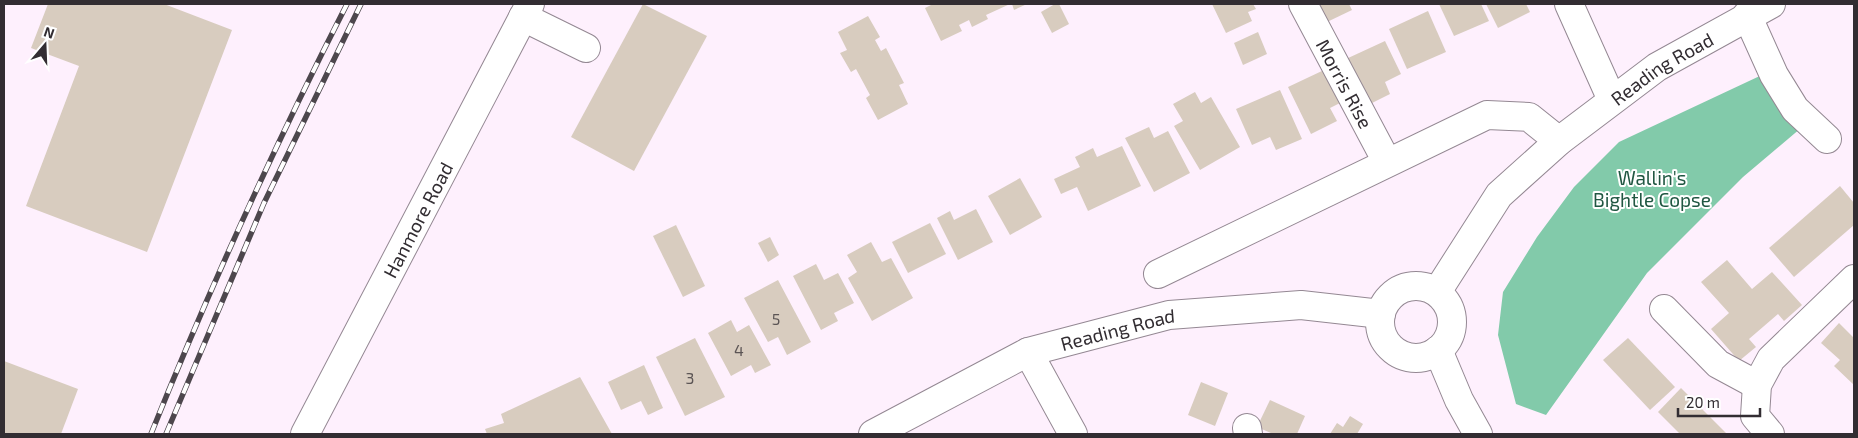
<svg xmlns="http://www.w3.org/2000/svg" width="1858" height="438" viewBox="0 0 1858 438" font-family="'Exo 2',sans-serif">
<rect width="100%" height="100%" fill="#fef0fd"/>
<!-- forest -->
<polygon fill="#82caaa" points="1764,74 1801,128 1743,177 1647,273 1546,415 1516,404 1498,335 1503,292 1537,237 1574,187 1619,142"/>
<!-- building -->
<g fill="#d8ccbf">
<polygon points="48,4 164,4 232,30 147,252 26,206 79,66 31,48"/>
<polygon points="643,4 707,36 634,171 571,137"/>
<polygon points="933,4 1010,4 986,15 988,19 972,27 969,20 959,25 962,31 941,41 925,8"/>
<polygon points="1012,4 1027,4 1014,10"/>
<polygon points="1055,4 1059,4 1069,24 1052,33 1041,12"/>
<polygon points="1212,4 1253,4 1256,9 1248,12 1252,21 1226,33"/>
<polygon points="1318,4 1349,4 1352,10 1327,22"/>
<polygon points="1439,4 1481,4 1489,21 1454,36"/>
<polygon points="1486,4 1526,4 1530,12 1498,28"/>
<polygon points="1428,11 1446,52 1407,69 1389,29"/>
<polygon points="868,16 880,37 875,40 881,51 886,48 904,83 899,85 908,104 878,120 866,98 870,95 856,69 851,72 840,53 847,50 838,32"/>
<polygon points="1258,32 1267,54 1243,65 1234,43"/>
<polygon points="1385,41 1401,74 1385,82 1390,94 1368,105 1346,59"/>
<polygon points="1324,70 1340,103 1330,108 1337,121 1311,134 1288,87"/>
<polygon points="1280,90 1302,139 1276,150 1270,137 1252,145 1236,109"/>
<polygon points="1195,92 1201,103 1211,97 1240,147 1200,170 1174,126 1183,121 1173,104"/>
<polygon points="1149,127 1154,138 1168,131 1190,173 1154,192 1125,138"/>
<polygon points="1122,146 1141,186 1088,211 1077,187 1061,194 1054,179 1080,167 1075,157 1093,148 1097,157"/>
<polygon points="1020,178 1042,217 1010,235 988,196"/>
<polygon points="1840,186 1854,203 1854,225 1794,277 1769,248"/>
<polygon points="976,209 993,242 958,260 937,218 950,211 954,220"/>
<polygon points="930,223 946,254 908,273 892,242"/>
<polygon points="676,225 705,286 683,297 653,236"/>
<polygon points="770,237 779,255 768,262 758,243"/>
<polygon points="871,242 882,262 891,258 913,298 872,321 848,278 857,272 847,255"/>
<polygon points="1727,260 1752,289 1772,272 1802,305 1784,321 1778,314 1749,339 1756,347 1739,361 1711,329 1729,313 1701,282"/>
<polygon points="816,264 824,280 838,273 854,303 834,313 838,321 821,330 793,276"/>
<polygon points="778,280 811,342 787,355 778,337 768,342 744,298"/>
<polygon points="731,320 737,332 749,325 771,365 755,373 751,365 731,376 708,333"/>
<polygon points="1839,323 1854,338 1854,385 1834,366 1840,360 1821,343"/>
<polygon points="695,338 725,397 685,416 656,357"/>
<polygon points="1628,338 1675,387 1650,410 1603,360"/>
<polygon points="4,361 78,389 61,434 4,434"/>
<polygon points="644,365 663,408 648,415 641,401 621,410 608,382"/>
<polygon points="580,377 612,434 487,434 485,429 504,423 501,414"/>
<polygon points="1201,382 1228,393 1215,426 1188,415"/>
<polygon points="1681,388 1727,434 1680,434 1658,412"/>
<polygon points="1270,400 1305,416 1297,434 1273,434 1257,427"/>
<polygon points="1350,416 1363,424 1357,434 1330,434 1337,423 1343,427"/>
</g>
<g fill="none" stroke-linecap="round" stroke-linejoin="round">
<defs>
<g id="minor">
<path id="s1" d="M1303,4L1387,162"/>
<polyline points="1569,4 1612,100"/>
<polyline points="1747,15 1774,75 1795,109 1827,139"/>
<polyline points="523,17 586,48"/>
<polyline points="1158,274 1487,115 1529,117 1559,141"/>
<circle cx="1416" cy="322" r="36"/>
<path id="s2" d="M1437,292L1499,195L1559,141L1657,67L1771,4"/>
<polyline points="1664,309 1718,364 1757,385"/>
<polyline points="1438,350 1459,400 1478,434"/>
<polyline points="1028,352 1073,434"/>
<polyline points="1247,428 1248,434"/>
<path id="s3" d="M305,434L530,4"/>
<path id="s4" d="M873,434L1028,352L1169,315L1301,305L1381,314"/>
<polyline points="1770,434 1755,416 1757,385 1771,359 1854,279"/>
</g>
</defs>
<!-- minor casing -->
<use href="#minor" stroke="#948893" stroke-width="30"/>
<!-- minor -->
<use href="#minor" stroke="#fff" stroke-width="28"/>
<defs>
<g id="rail">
<path d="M151,434C210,287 275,145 347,4"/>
<polyline points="166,434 264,203 361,4"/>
</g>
</defs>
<!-- rail casing -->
<use href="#rail" stroke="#4d474d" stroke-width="5.5"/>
<!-- rail -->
<use href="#rail" stroke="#fff" stroke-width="4" stroke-dasharray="11" stroke-linecap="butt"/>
</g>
<g text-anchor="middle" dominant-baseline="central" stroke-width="4" stroke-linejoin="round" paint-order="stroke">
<!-- number labels -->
<g font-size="16" fill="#5c5555">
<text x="776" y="318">5</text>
<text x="739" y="349">4</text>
<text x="690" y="377">3</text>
</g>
<!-- street labels -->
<g font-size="19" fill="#322d32" stroke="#fff">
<text stroke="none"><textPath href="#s2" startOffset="322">Reading Road</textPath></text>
<text stroke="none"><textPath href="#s1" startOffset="90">Morris Rise</textPath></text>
<text stroke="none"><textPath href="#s3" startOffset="242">Hanmore Road</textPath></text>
<text stroke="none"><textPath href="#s4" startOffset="268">Reading Road</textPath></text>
</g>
<!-- park labels -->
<g font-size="19" fill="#205742" stroke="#fff">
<text x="1652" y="177">Wallin's<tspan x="1652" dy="22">Bightle Copse</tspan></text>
</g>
</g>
<!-- border -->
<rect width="1858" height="438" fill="none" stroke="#322d32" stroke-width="10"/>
<!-- north arrow -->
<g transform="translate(45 45) rotate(19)" stroke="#ffffff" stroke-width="4" paint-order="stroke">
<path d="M0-4L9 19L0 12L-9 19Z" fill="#322d32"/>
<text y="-8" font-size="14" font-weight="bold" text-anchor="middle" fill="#322d32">N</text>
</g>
<!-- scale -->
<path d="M1678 408v8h82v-8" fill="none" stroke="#322d32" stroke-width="2.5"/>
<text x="1686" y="408" font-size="15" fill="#322d32" stroke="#ffffff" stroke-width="4" paint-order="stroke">20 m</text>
</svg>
